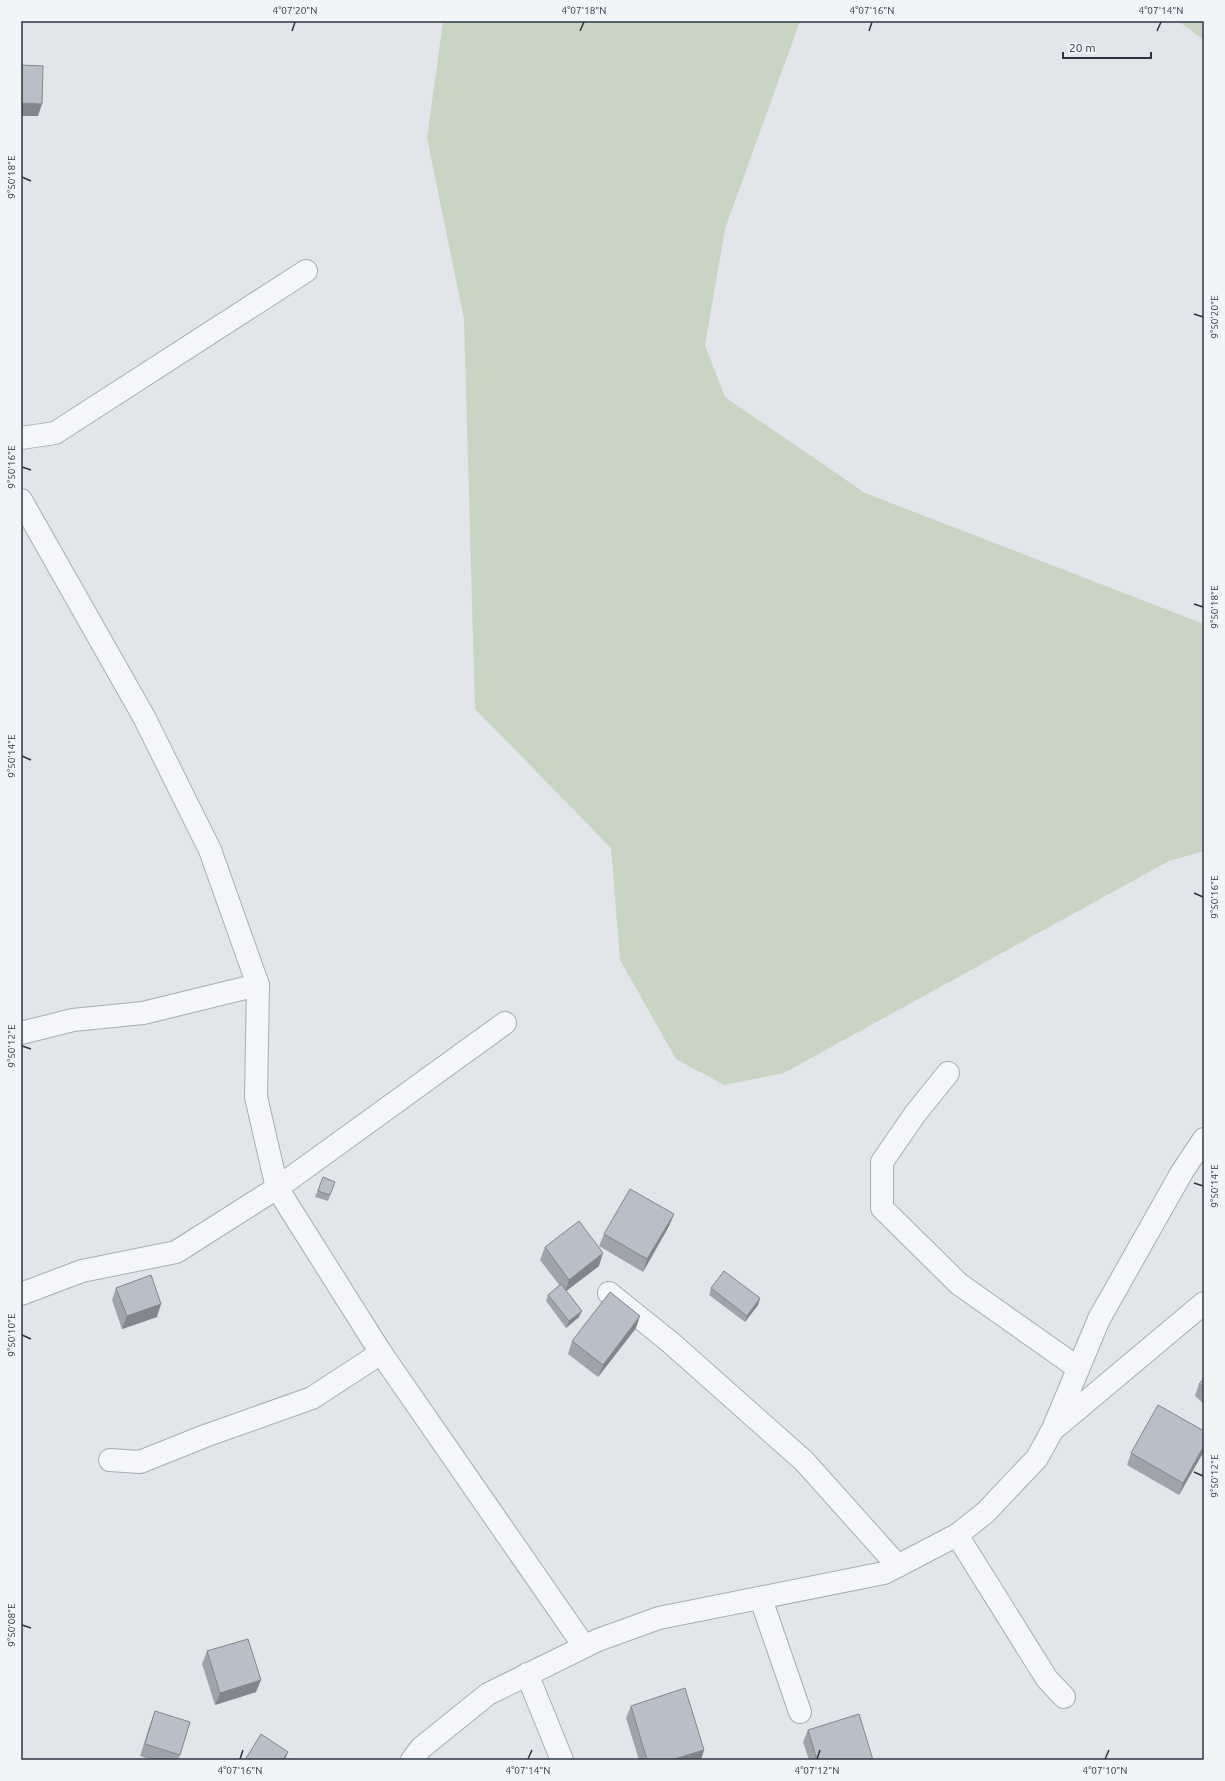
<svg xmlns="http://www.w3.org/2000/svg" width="1225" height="1781" viewBox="0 0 1225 1781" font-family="Ubuntu,sans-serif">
<rect width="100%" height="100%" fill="#e2e6eb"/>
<!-- green -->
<g fill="#c8d5c3">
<polygon points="443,21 800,21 725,229 705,345 725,397 865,493 1204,624 1204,851 1169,861 784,1073 724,1085 676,1059 620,960 611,848 475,709 464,319 427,138"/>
<polygon points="1178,21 1204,21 1204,40"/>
</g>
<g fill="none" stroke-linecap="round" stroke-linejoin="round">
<defs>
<g id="minor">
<polyline points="21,438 55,433 306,271"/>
<polyline points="21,500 144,717 210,850 258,985 256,1097 277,1188 381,1353 584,1646"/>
<polyline points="21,1033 73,1020 143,1013 258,985"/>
<polyline points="948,1073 915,1114 882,1162 882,1208 959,1284 1078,1368"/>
<polyline points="609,1293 670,1342 804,1461 898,1566"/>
<polyline points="21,1294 82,1271 176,1252 277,1188 505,1023"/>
<polyline points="1056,1427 1204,1303"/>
<polyline points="110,1460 140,1462 205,1436 312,1398 381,1353"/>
<polyline points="957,1535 1047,1679 1064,1697"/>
<polyline points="761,1599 800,1712"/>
<polyline points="527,1674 562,1760"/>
<polyline points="412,1760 421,1748 488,1694 598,1640 659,1618 884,1573 957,1535 985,1513 1037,1458 1053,1429 1099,1319 1182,1172 1204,1139"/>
</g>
</defs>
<!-- minor casing -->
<use href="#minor" stroke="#a7adb5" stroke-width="24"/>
<!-- minor -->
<use href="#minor" stroke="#f5f6f9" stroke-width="22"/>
</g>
<!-- wall -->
<g fill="#9fa4ac">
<polygon points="323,1177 335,1182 328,1201 315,1197"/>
<polygon points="674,1214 669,1226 643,1272 599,1246 604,1234"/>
<polygon points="545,1247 599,1266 566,1291 579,1317 566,1328 546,1301 548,1295 560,1286 540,1260"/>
<polygon points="116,1288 157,1317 122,1329 112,1300"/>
<polygon points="711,1288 760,1298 758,1305 745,1322 709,1295"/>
<polygon points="636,1328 598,1377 568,1354 572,1341"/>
<polygon points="1204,1378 1204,1404 1195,1396 1199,1384"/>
<polygon points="1204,1431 1204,1451 1179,1495 1127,1465 1131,1453"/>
<polygon points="207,1651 256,1692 215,1705 202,1664"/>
<polygon points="631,1706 704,1750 701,1760 639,1760 626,1718"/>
<polygon points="155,1711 180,1755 178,1760 152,1760 140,1756 150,1724"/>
<polygon points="808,1730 873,1760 809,1760 803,1742"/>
</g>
<!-- shaded-wall -->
<g fill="#82868c">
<polygon points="21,103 42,104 38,116 21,116"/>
<polygon points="674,1214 669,1226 643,1272 647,1259"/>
<polygon points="603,1253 599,1266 565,1292 569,1280"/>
<polygon points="760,1298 758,1305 745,1322 747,1316"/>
<polygon points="161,1304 157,1317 122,1329 127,1316"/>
<polygon points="582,1311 579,1317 566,1328 569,1321"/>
<polygon points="640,1316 636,1328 598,1377 603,1365"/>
<polygon points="1204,1446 1204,1451 1179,1495 1183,1483"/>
<polygon points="261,1680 256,1692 215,1705 220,1693"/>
<polygon points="704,1750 701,1760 671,1760"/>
<polygon points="288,1752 285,1760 283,1760"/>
</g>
<!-- building -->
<g fill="#b9bfc8" stroke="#82868c">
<polygon points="21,65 43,66 42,104 21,103"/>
<polygon points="323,1177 335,1182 330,1195 318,1191"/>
<polygon points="630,1189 674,1214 647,1259 604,1234"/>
<polygon points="579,1221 603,1253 569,1280 545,1247"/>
<polygon points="724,1271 760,1298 747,1316 711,1288"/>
<polygon points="151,1275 161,1304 127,1316 116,1288"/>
<polygon points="561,1284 582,1311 569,1321 548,1295"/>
<polygon points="610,1292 640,1316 603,1365 572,1341"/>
<polygon points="1204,1378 1204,1387 1199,1384"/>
<polygon points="1158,1405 1204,1431 1204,1446 1183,1483 1131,1453"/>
<polygon points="248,1639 261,1680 220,1693 207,1651"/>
<polygon points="685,1688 704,1750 671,1760 647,1760 631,1706"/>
<polygon points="155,1711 190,1722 180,1755 145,1744"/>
<polygon points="859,1714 873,1760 817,1760 808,1730"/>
<polygon points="261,1734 288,1752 283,1760 245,1760"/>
</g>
<!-- ticks -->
<path fill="none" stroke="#2a3443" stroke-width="1.5" d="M292,31L295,22M580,31L584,22M869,31L872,22M1157,31L1161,22M22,177L31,181M1194,314L1203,317M22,467L31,470M1194,604L1203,607M22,756L31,760M1194,893L1203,897M22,1046L31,1049M1194,1183L1203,1186M22,1335L31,1339M1194,1472L1203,1476M22,1625L31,1628M240,1759L243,1750M528,1759L532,1750M817,1759L820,1750M1105,1759L1109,1750"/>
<!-- border -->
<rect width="1225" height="1781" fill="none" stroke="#f2f5f8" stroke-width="44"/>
<!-- scale -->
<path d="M1063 52v6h88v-6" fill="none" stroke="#2a3443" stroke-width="2"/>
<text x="1069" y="52" font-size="12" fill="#2a3443" stroke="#f2f5f8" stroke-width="3" paint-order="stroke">20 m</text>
<rect x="22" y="22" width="1181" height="1737" fill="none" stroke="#2a3443" stroke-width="1.5"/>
<g font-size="10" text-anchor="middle" fill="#2a3443">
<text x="295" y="14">4°07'20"N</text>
<text x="584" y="14">4°07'18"N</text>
<text x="872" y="14">4°07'16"N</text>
<text x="1161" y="14">4°07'14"N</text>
<text transform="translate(11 177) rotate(-90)" y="4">9°50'18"E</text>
<text transform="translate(1214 317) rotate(-90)" y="4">9°50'20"E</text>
<text transform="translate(11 467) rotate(-90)" y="4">9°50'16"E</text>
<text transform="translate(1214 607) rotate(-90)" y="4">9°50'18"E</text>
<text transform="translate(11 756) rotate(-90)" y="4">9°50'14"E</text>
<text transform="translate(1214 897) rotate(-90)" y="4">9°50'16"E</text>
<text transform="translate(11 1046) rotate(-90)" y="4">9°50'12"E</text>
<text transform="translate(1214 1186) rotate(-90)" y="4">9°50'14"E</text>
<text transform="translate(11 1335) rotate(-90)" y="4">9°50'10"E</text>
<text transform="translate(1214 1476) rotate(-90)" y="4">9°50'12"E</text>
<text transform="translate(11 1625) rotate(-90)" y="4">9°50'08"E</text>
<text x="240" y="1774">4°07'16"N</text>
<text x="528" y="1774">4°07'14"N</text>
<text x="817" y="1774">4°07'12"N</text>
<text x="1105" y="1774">4°07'10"N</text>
</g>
</svg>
